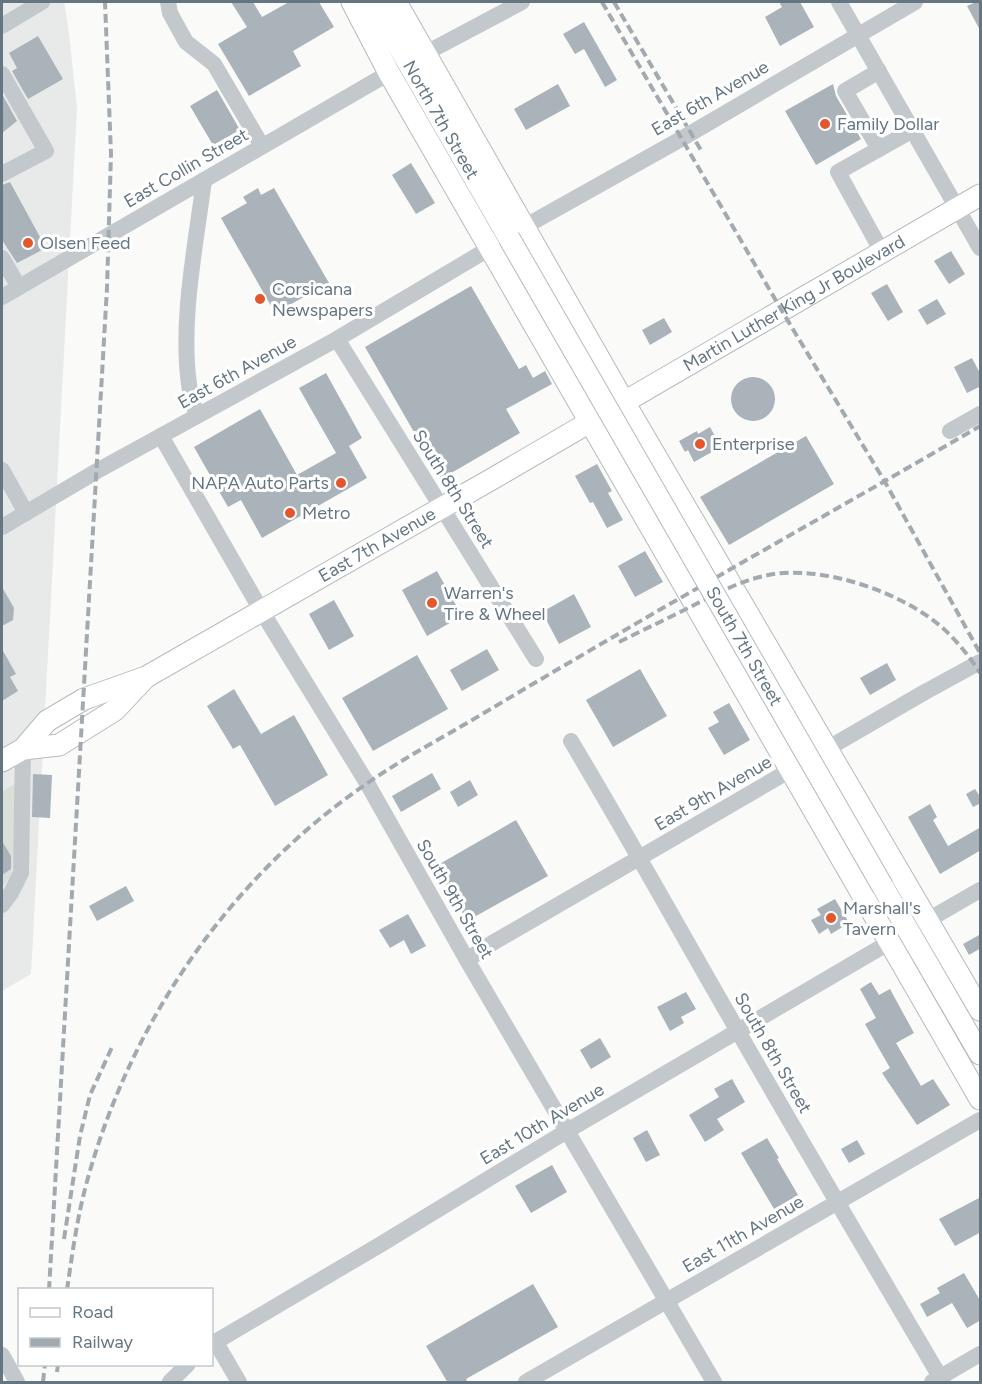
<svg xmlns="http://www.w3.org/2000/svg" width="982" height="1384" viewBox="0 0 982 1384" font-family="Figtree,sans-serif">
<rect width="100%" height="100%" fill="#fafaf8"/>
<!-- built -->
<polygon fill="#e8e9e9" points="2,2 64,2 68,25 77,108 31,974 2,991"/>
<!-- green -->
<polygon fill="#dadfd7" points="16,783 12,875 2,887 2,792"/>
<!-- building -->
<g fill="#aab3b9">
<polygon points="231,2 253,2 262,17 289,2 319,2 334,27 293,51 301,66 249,96 218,44 247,27"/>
<polygon points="779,2 800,2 814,27 780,46 765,17 782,7"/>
<polygon points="976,2 981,2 981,32 967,6"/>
<polygon points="584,22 617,80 605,87 584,49 575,54 563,34"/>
<polygon points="38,36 63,79 28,99 12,71 17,68 9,53"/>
<polygon points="558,84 570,106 526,130 514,109"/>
<polygon points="833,84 836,96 861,139 816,165 785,111"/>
<polygon points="217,90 240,130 213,145 190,106"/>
<polygon points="2,94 17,121 2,133"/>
<polygon points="411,163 435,203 416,214 392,175"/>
<polygon points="10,182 46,248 17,263 2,240 2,185"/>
<polygon points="258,188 261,195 274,188 329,283 275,313 221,218 247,203 243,197"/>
<polygon points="951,251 965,274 949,284 934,261"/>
<polygon points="887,284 903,312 888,321 871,293"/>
<polygon points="471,286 519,369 526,365 533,378 545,371 552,384 506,409 520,433 441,479 365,347"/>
<polygon points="937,299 946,314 927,325 918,310"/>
<polygon points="664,318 672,332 650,345 642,330"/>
<polygon points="972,358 981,375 981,386 967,393 954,367"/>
<polygon points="326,373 362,438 349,446 367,478 262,538 241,500 228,507 194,447 260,409 297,475 336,453 299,388"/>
<circle cx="753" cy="399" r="22"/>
<polygon points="710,427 721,447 694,462 688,450 685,452 679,441 697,431 698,434"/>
<polygon points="806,436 834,484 729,545 700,497"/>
<polygon points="597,464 612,491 608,493 623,520 607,528 593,502 590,503 575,476"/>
<polygon points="645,551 663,582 635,597 618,566"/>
<polygon points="437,571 462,616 427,636 402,590"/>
<polygon points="2,587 14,608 13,620 2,626"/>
<polygon points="574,594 591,627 559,644 542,612"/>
<polygon points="334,600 354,636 329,650 309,614"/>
<polygon points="2,649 16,674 10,677 18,691 2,701"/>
<polygon points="487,649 499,670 462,691 450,670"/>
<polygon points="417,655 448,709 373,751 342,698"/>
<polygon points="887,663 896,680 870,695 860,678"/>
<polygon points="640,669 667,716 613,747 586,700"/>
<polygon points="234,689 261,734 294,715 328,775 275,806 240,745 233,749 207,706"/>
<polygon points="729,703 750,740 724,755 708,728 719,722 713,712"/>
<polygon points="432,773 441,789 401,812 392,796"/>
<polygon points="33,774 52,775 50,818 32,817"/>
<polygon points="470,780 478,795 458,807 450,792"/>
<polygon points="975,789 981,798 981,803 973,807 966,794"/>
<polygon points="930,804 937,817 933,820 948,846 981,827 981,850 940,874 908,817"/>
<polygon points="516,820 548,876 467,921 436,866"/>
<polygon points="2,841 11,856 11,869 2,875"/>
<polygon points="126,886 134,901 97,921 89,906"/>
<polygon points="835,899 849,923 831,934 828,928 819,934 811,920 821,915 817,909"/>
<polygon points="408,914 426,946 411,954 404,940 390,948 379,930"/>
<polygon points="981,934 981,948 969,955 963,944"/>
<polygon points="871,982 879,995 890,989 914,1033 896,1043 921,1086 933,1079 950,1105 917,1125 882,1073 890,1068 865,1024 876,1018 860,989"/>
<polygon points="686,992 696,1009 681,1017 684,1023 670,1031 657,1007"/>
<polygon points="600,1038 611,1057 591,1069 580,1050"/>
<polygon points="732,1079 745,1102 717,1119 724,1130 705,1142 689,1115 719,1097 714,1089"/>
<polygon points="647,1130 660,1155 646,1162 633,1138"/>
<polygon points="767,1138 779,1158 777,1159 798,1195 774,1209 741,1153"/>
<polygon points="857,1140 865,1154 849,1163 841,1149"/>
<polygon points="552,1165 567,1192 531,1213 515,1186"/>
<polygon points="981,1197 981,1232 955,1246 939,1219"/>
<polygon points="964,1273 981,1302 981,1320 967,1328 952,1303 927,1317 920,1304 940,1293 937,1288"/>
<polygon points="533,1284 558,1327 466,1379 468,1383 448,1383 426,1346"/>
</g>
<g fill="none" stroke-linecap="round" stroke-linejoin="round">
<defs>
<g id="major">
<polyline points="352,2 389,73 980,1099"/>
<path id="s1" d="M373,2L509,238"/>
<polyline points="396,2 624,402 980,1010"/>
<polyline points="23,749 59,745 115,710 145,678"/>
<path id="s2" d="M2,761L23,749L47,721L84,699L146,677L492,479L980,195"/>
<polyline points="883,887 980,1054"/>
</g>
</defs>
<!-- major casing -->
<use href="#major" stroke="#b5babe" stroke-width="23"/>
<!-- minor -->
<g stroke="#c3c8cc" stroke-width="16">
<polyline points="168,2 170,13 186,42 214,64 262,146"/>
<polyline points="839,2 980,248"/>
<polyline points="2,26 42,2"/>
<polyline points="426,53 522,2"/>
<polyline points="879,71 845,91 879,149"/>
<polyline points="2,74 46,151 2,174"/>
<polyline points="524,227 681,139 915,2"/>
<polyline points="882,252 838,172 913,130"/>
<polyline points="2,258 19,287"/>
<polyline points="2,297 389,73"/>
<polyline points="337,339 536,659"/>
<path d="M197,416C194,406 190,395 189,384C180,320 196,244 204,180"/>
<polyline points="950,431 980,414"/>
<polyline points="161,436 261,610 367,783 467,960 714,1382"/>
<polyline points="2,470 26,513"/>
<polyline points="2,527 97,471 337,339 490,248"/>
<path d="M571,741C629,838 683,936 739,1033C806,1150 875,1266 943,1382"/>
<polyline points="2,905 11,893 21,873 23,749"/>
<polyline points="928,920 980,890"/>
<polyline points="467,960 494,942 925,692 980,662"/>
<polyline points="215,1341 239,1382"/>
<polyline points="212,1344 378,1246 567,1131 890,942"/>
<polyline points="2,1355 17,1382"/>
<polyline points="170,1382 188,1364"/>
<polyline points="526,1382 980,1120"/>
<polyline points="932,1382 980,1354"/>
</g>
<!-- major -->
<use href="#major" stroke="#fff" stroke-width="21"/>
<!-- rail -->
<g stroke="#a2aab0" stroke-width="4" stroke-dasharray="9 4.5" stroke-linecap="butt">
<polyline points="602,2 782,311 885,482 980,653"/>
<polyline points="614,2 702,152"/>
<path d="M619,642C645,629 671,617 696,604C718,593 740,581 764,576C819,562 910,594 949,634C961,646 972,660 980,673"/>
<polyline points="64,1239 80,1136 90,1095 113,1045"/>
<polyline points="49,1290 107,288 111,154 105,2"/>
<path d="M67,1290C72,1255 77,1219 86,1185C126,1036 214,900 336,806C372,778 409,756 448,734C488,711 527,687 567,664C704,583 843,506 980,426"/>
<polyline points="57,1372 58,1364"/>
<polyline points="43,1382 45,1364"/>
</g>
<defs>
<g id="major-bridge">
<path id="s3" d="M509,238L883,887"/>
</g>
</defs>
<!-- major-bridge casing -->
<use href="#major-bridge" stroke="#b5babe" stroke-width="23" stroke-linecap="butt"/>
<!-- major-bridge -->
<use href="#major-bridge" stroke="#fff" stroke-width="21"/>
</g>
<!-- markers -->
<g fill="#e4572e" stroke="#fff" stroke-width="2">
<circle cx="825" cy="124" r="6"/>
<circle cx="28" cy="243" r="6"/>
<circle cx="260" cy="299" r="6"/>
<circle cx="700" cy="444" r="6"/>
<circle cx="341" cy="483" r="6"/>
<circle cx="290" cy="513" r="6"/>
<circle cx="432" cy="603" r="6"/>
<circle cx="831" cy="918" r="6"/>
</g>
<g text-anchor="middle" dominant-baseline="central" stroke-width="6" stroke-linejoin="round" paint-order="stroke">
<!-- street labels -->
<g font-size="18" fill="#657683" stroke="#fff">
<text transform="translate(710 98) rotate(-30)">East 6th Avenue</text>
<text stroke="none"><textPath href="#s1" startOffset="136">North 7th Street</textPath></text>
<text transform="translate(186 168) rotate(-30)">East Collin Street</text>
<text stroke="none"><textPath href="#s2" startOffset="918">Martin Luther King Jr Boulevard</textPath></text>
<text transform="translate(237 372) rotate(-29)">East 6th Avenue</text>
<text transform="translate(453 489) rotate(58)">South 8th Street</text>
<text stroke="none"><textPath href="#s2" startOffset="436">East 7th Avenue</textPath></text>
<text stroke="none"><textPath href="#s3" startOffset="471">South 7th Street</textPath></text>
<text transform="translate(713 793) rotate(-30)">East 9th Avenue</text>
<text transform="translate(455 899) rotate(60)">South 9th Street</text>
<text transform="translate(773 1053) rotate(60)">South 8th Street</text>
<text transform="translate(542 1124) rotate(-31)">East 10th Avenue</text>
<text transform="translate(743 1234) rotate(-30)">East 11th Avenue</text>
</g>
<!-- poi labels -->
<g font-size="18" fill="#657683" stroke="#fff" text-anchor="start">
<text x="837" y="124">Family Dollar</text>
<text x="40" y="243">Olsen Feed</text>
<text x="272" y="289">Corsicana<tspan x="272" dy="21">Newspapers</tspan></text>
<text x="712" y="444">Enterprise</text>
<text x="329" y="483" text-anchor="end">NAPA Auto Parts</text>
<text x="302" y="513">Metro</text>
<text x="444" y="593">Warren's<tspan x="444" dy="21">Tire &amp; Wheel</tspan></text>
<text x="843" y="908">Marshall's<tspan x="843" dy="21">Tavern</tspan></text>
</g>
</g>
<!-- border -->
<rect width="982" height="1384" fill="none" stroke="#657683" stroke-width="6"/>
<!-- legend -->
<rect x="18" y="1288" width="195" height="78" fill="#ffffff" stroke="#c1c8cd" stroke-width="1.5"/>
<rect x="30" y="1308" width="30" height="9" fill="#ffffff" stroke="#c1c8cd" stroke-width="1.5"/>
<text x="72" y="1318" font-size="18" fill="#657683">Road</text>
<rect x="30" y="1338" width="30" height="9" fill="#a2aab0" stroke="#c1c8cd" stroke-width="1.5"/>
<text x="72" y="1348" font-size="18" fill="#657683">Railway</text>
</svg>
